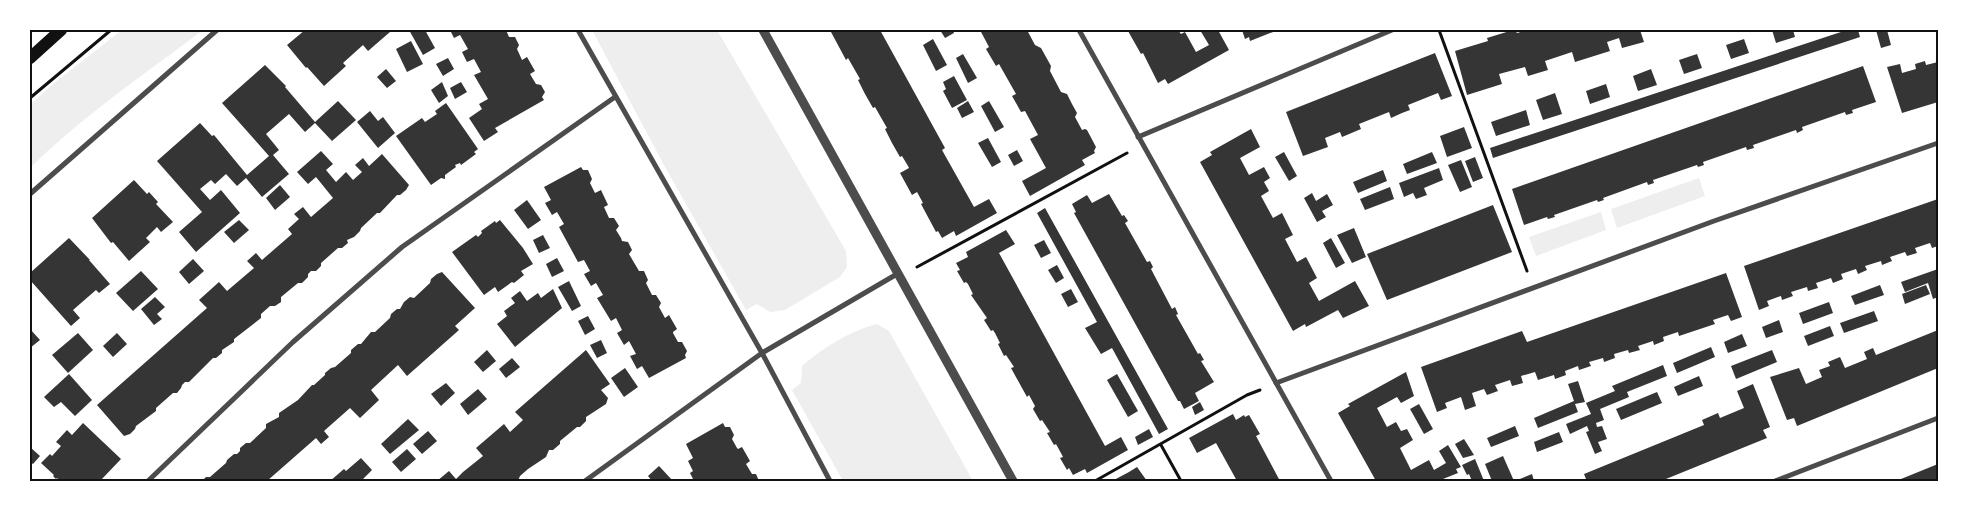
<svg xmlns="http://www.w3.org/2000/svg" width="1968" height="511" viewBox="0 0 1968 511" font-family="'Space Grotesk',sans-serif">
<rect width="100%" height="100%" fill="#fff"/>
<!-- green -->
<g fill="#eee">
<path d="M122,30H203C146,73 80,118 30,168V105L53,84Z"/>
<polygon points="592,30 717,30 846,251 847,267 840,277 785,310 770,312 757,304 746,310 665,167"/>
<polygon points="1699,178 1705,196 1617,228 1611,209"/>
<polygon points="1601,212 1606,230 1536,256 1529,237"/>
<path d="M877,324L889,331L973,481H843L792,390L801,383L802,366C824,347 850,331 877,324Z"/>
</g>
<!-- building -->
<g fill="#353535">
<polygon points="305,30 389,30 390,32 368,51 363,45 343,63 346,66 324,86 307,67 306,68 287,45"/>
<polygon points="409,30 425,30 435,48 423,55"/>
<polygon points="450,30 506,30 509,37 515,37 519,45 517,49 522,60 527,57 535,71 530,74 536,84 541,85 545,92 542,97 544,100 495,128 498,132 484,141 469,118 482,109 479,104 488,99 474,75 481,72 474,59 467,62 462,52 468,49 460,35 454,38"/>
<polygon points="834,30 880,30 945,148 942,150 974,207 989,199 997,213 956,236 954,231 942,238 938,231 936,232 921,204 923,203 917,192 912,195 900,173 909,168 908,166 902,156 900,157 892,143 885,129 887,128 875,107 873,108 865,94 858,80 860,79 848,58 846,60 831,32"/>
<polygon points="940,30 953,30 954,33 945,38"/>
<polygon points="980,30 1027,30 1035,45 1041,48 1051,66 1050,71 1061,92 1067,94 1072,104 1077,113 1075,117 1082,130 1085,129 1087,130 1096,147 1094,151 1095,153 1082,160 1085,165 1030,196 1022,181 1046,168 1030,139 1038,135 1025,111 1021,112 1016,103 1012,96 1016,94 999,64 996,66 986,49 989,47"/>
<polygon points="1178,30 1181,34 1185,32 1196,52 1209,45 1200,30 1218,30 1229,50 1168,84 1165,79 1158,83 1143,53 1141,54 1128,31"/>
<polygon points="1242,30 1278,30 1250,41 1249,37 1245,39"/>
<polygon points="1513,30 1515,30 1517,33 1528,30 1640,30 1644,42 1622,48 1619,38 1607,42 1610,51 1575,62 1572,52 1545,61 1548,70 1528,76 1525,67 1499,74 1502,84 1467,95 1455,51 1488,41 1487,38"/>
<polygon points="1772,30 1793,30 1795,37 1776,43"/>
<polygon points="1847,30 1858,30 1860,37 1493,158 1490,148"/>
<polygon points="1876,30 1887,30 1891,45 1881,48"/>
<polygon points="933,39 947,65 936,71 923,45"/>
<polygon points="1744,39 1749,53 1731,59 1726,45"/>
<polygon points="411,41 423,64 407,72 396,49"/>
<polygon points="1435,53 1452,96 1441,100 1438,93 1408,105 1410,110 1402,113 1391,118 1389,112 1359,124 1361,129 1342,137 1340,132 1325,138 1328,147 1303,156 1286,112"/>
<polygon points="963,54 977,78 968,83 956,58"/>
<polygon points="1697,54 1702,68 1684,74 1679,60"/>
<polygon points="448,58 454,69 443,76 436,64"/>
<polygon points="1925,61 1926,65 1938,62 1938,102 1902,113 1887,67 1900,64 1902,73 1916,69 1915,64"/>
<polygon points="265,65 286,86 285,87 315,122 338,101 356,120 332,141 315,123 305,132 289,114 266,134 279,150 273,155 289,174 262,197 246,178 237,186 226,174 215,184 211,180 200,189 210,200 221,190 240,213 196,252 179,232 202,212 157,161 200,123 212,136 214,135 247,175 269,156 222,103"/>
<polygon points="1863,66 1876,102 1852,110 1853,113 1846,115 1845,112 1802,127 1803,130 1797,133 1796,130 1753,145 1754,148 1747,150 1746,147 1703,162 1704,165 1698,167 1697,165 1653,180 1654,183 1648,185 1647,182 1603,198 1604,200 1598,202 1597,200 1554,215 1555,217 1548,219 1547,217 1524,225 1512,189"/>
<polygon points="386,69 396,81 387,88 377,77"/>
<polygon points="1651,69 1657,85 1638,91 1633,76"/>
<polygon points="954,76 967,100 952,108 943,91 946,89 943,82"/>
<polygon points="442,82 448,96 439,103 431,90"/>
<polygon points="461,82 467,92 455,99 450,88"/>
<polygon points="1606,84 1610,97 1590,104 1586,91"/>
<polygon points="1555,93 1562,114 1543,120 1536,100"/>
<polygon points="968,101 974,112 962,118 957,108"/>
<polygon points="989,101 1004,127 995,132 981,106"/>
<polygon points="446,103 478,149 474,152 476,154 461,165 460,163 455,165 456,167 445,175 445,179 441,178 431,185 396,136 422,118 425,122 437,114 435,111"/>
<polygon points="1526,110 1530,125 1496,136 1491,122"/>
<polygon points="370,111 378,121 383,117 395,133 378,148 357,122"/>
<polygon points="1464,127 1472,148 1447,157 1440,136"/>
<polygon points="1251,129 1260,147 1240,158 1249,175 1264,167 1270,178 1264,182 1269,191 1261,196 1273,218 1282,213 1293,235 1285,239 1297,262 1306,257 1317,278 1309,283 1319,301 1355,281 1369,306 1343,318 1338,310 1306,327 1305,324 1293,331 1200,162 1212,155 1210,152"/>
<polygon points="988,138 1001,162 992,167 978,143"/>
<polygon points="1017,150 1023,161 1014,166 1008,155"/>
<polygon points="321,151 333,164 326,170 336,182 346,172 353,180 362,172 355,165 363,158 369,166 382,154 409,185 406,190 400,195 397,195 380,213 377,213 361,228 360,231 354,237 347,240 348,243 342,248 338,248 321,263 321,266 316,271 311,271 308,274 308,277 302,283 298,283 281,297 281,302 275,306 270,306 261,314 261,318 234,339 234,342 222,350 222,353 216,358 213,358 189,382 185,382 182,385 181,388 177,393 173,393 156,408 156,411 136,426 135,429 130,434 124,436 97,405 207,308 199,300 219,282 227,291 254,268 247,261 256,253 262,260 292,234 288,229 299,219 294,214 303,207 311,217 333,198 316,177 308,184 297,172"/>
<polygon points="1284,152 1297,176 1289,181 1275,157"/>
<polygon points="1432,152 1437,163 1407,174 1403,164"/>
<polygon points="1475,157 1483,178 1473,182 1465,161"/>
<polygon points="1461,160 1472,187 1460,192 1448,165"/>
<polygon points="581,167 583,170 588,170 592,179 590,183 595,193 601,190 608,205 604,207 609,218 614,218 619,226 616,230 621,238 622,241 628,242 632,250 629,254 639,271 644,271 648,280 646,283 652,295 656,295 661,303 659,307 665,318 669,315 677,329 673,332 673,333 678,342 682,342 687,351 685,355 686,358 649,378 642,366 637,369 630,356 636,354 629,341 624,345 617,333 622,330 616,318 611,321 597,298 603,295 596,283 591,286 584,274 590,271 584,260 578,262 559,227 564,224 557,212 552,215 545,203 551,200 544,187"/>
<polygon points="1439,168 1443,180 1424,188 1427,195 1416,199 1413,193 1404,197 1399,183"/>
<polygon points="1383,170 1387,181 1358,193 1353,182"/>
<polygon points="134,180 147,194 149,192 158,202 156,204 173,222 161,232 157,227 146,238 150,242 129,261 113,242 111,243 92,218"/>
<polygon points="280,185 290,197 275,210 266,198"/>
<polygon points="1390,187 1394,199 1365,210 1360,199"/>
<polygon points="1312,193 1316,201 1327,194 1333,205 1322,211 1326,217 1317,222 1304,198"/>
<polygon points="1109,194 1122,216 1124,215 1128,221 1125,223 1147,262 1150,261 1153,267 1151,269 1172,309 1175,307 1178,314 1176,315 1198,354 1200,353 1204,360 1201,361 1214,382 1195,393 1199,401 1184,409 1180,401 1178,401 1074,213 1076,212 1072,204 1087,195 1092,203"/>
<polygon points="1938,199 1938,246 1932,248 1930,243 1915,248 1917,253 1907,256 1905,252 1890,257 1892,261 1882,265 1881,261 1865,266 1867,270 1858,274 1856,269 1841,274 1843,279 1833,283 1831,278 1816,283 1818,288 1808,291 1807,287 1791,292 1793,296 1782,300 1781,296 1767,301 1769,306 1759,310 1744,266"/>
<polygon points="527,200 541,220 528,229 514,210"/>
<polygon points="1493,205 1512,252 1387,300 1367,254"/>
<polygon points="1045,208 1168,429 1159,434 1112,348 1101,354 1085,328 1097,322 1037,213"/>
<polygon points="239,220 249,230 234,243 224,232"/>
<polygon points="500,220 523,248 533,264 521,271 524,275 514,283 512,282 498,292 495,287 484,295 452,252 476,235 478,237 482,233 481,231 495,221 496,223"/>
<polygon points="1354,228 1366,257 1352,263 1337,235"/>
<polygon points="1006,230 1015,244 999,253 1072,386 1105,446 1121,437 1128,450 1087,473 1085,469 1073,475 1069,468 1067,470 1060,458 1063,457 1062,455 1056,444 1054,445 1047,433 1050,432 1042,420 1040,421 1033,409 1035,406 1029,395 1027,397 1011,368 1014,367 1006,355 1004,356 998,344 1000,343 995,333 993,330 991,331 984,320 987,318 971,295 973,294 968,284 966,282 964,283 957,271 960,270 956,263 968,257 966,252"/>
<polygon points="543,235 550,248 539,253 533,240"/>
<polygon points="69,238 90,260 89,260 110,284 99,293 96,290 73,310 80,318 71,326 30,280 30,273"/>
<polygon points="1331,238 1345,263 1336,268 1323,243"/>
<polygon points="1044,240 1051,253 1041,258 1034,245"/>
<polygon points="557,258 564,271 552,277 546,264"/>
<polygon points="193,259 204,271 189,284 179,272"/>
<polygon points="1057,265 1064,278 1056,283 1048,270"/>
<polygon points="1938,269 1938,297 1933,299 1928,283 1905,292 1901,282"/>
<polygon points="141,271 158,289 133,311 116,293"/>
<polygon points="442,272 475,308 455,326 459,330 407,376 398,365 371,390 379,400 360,418 350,408 324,431 329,437 321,444 316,438 267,481 202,481 206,477 210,477 226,463 227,460 234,454 237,454 240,451 240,448 246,443 250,443 266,428 266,424 279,417 279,413 298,400 312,385 314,385 325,375 325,373 331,368 335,367 351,353 351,350 358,344 361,344 371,332 375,332 390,318 391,314 397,309 400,309 404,302 410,297 414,298 430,283 431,279 437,274"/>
<polygon points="1726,273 1742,317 1731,321 1728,315 1713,320 1715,324 1679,336 1678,332 1663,337 1664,341 1654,345 1653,341 1638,346 1640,350 1629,353 1628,350 1614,354 1615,358 1604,362 1603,358 1589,362 1591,366 1579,370 1578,366 1565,371 1566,375 1555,379 1554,375 1538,380 1535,372 1521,376 1523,383 1512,386 1510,380 1495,385 1498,391 1487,395 1484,389 1472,393 1476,406 1465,410 1461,397 1445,403 1447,408 1437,412 1421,367 1522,331 1527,342"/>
<polygon points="569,281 581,306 572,311 558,287"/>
<polygon points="1880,285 1884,295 1855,305 1851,296"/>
<polygon points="1926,285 1930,294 1905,304 1902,294"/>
<polygon points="553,289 562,308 515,347 497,324 507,316 504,311 515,303 511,298 520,291 527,301 538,293 541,298"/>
<polygon points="1071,289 1078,302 1068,307 1061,294"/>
<polygon points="155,297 165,307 157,314 162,319 154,325 141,309"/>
<polygon points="1829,302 1833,313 1803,324 1799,313"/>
<polygon points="1874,311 1878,321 1844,333 1840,323"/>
<polygon points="588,316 595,329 585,335 578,321"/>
<polygon points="1779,320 1783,332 1766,338 1762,327"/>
<polygon points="1830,326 1834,336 1808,346 1804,336"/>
<polygon points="30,329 40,340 30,348"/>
<polygon points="1938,330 1938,368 1797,426 1794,418 1787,420 1770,377 1799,368 1806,384 1822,377 1819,370 1830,366 1828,362 1840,357 1845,368 1867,359 1864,352 1873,348 1876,355"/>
<polygon points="78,333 93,350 68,373 52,355"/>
<polygon points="117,333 127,344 113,357 103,346"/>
<polygon points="1742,334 1747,346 1728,353 1724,342"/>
<polygon points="601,340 607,353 597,358 590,345"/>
<polygon points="1711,347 1715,357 1677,373 1673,363"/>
<polygon points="487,350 496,361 483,372 474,362"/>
<polygon points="586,350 610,384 601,390 608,398 606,404 586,417 586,421 580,427 577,427 560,441 560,444 553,450 549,450 546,457 528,469 520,476 518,481 437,481 449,471 456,479 463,472 483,456 476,448 504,424 510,432 523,420 515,412"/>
<polygon points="1772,350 1777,362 1736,379 1731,366"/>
<polygon points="512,358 520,367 506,378 499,369"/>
<polygon points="1663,365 1667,376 1627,392 1629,397 1600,409 1604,420 1596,423 1597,427 1602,426 1607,439 1598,442 1602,451 1595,454 1586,432 1589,431 1587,426 1570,434 1566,424 1591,414 1586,403 1615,391 1612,386"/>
<polygon points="625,368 638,387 624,397 611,378"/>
<polygon points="1406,372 1414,396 1401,403 1397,397 1377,408 1387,427 1396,422 1401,431 1407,429 1413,440 1400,448 1411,470 1429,460 1434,470 1446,463 1439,451 1448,445 1461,467 1456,469 1458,473 1438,481 1376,481 1338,413 1350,406 1348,404"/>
<polygon points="69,374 92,400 75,416 61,402 54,407 44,397"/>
<polygon points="1117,374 1138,411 1128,417 1107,380"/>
<polygon points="1699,376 1703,386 1678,396 1674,387"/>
<polygon points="1578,381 1585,402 1575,404 1578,412 1538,428 1534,418 1574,401 1568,384"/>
<polygon points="446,383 455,393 441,406 431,394"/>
<polygon points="1753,384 1770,427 1763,430 1767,438 1661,481 1582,481 1586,479 1584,474 1704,425 1702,420 1718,413 1720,418 1744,408 1737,391"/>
<polygon points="478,389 487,399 468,415 460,404"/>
<polygon points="1657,392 1662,403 1621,420 1616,409"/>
<polygon points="1200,402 1204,410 1195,415 1192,407"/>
<polygon points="1419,404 1433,429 1424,434 1410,409"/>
<polygon points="1233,414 1236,420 1244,415 1245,417 1249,415 1260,434 1256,436 1280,481 1237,481 1216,443 1197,453 1189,438"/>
<polygon points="408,419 419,430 390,454 381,444"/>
<polygon points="83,423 121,459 101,480 99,479 97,481 60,481 57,478 56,479 53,476 54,475 41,463 50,454 52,456 61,446 56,442 67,430 72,435"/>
<polygon points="723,423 725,427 730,427 734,435 732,439 737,448 738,449 742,447 750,461 746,464 752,474 756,474 759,481 694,481 690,473 693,471 688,461 693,458 686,444"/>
<polygon points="1515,426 1519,436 1491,447 1487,438"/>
<polygon points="1149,429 1153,437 1138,445 1135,437"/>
<polygon points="428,431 437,441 422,454 413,444"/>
<polygon points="1559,432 1563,442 1537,452 1534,442"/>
<polygon points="1464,439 1474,455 1463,458 1455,444"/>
<polygon points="30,447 40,456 33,464 30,462"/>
<polygon points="407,449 416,459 401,472 392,462"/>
<polygon points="1503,456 1514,481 1492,481 1485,464"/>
<polygon points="361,458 372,470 361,481 330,481 344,469 346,471"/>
<polygon points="1475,459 1482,476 1484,481 1472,481 1469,474 1467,475 1462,465"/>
<polygon points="1938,464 1938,481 1896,481"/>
<polygon points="659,466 673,481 652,481 648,476"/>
<polygon points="1137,467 1147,481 1112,481 1129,472"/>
<polygon points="1532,474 1534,481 1515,481"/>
</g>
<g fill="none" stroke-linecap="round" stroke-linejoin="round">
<!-- path -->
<g stroke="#111" stroke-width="3">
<polyline points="1439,30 1527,271"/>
<polyline points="30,98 111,30"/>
<polyline points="917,267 1127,153"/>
<polyline points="1161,445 1181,481"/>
<polyline points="1095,481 1247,395 1260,390"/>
</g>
<!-- minor -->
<g stroke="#4c4c4c" stroke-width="5">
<polyline points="578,30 762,353 830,481"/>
<polyline points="1079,30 1331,481"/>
<polyline points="1138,137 1392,30"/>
<polyline points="30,194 217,30"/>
<polyline points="1276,383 1714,221 1938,143"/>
<polyline points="148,481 293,342 402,247 615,97"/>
<polyline points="585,481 762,353 897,274"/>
<polyline points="1775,481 1938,418"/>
</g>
<!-- tertiary -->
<polyline stroke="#4c4c4c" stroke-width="9" points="763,30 1013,481"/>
<!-- primary -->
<polyline stroke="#111" stroke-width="12" points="30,58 61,30"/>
</g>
<!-- border -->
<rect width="1968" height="511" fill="none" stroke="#ffffff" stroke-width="62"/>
<rect x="31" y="31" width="1906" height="449" fill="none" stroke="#111" stroke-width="2"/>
</svg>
